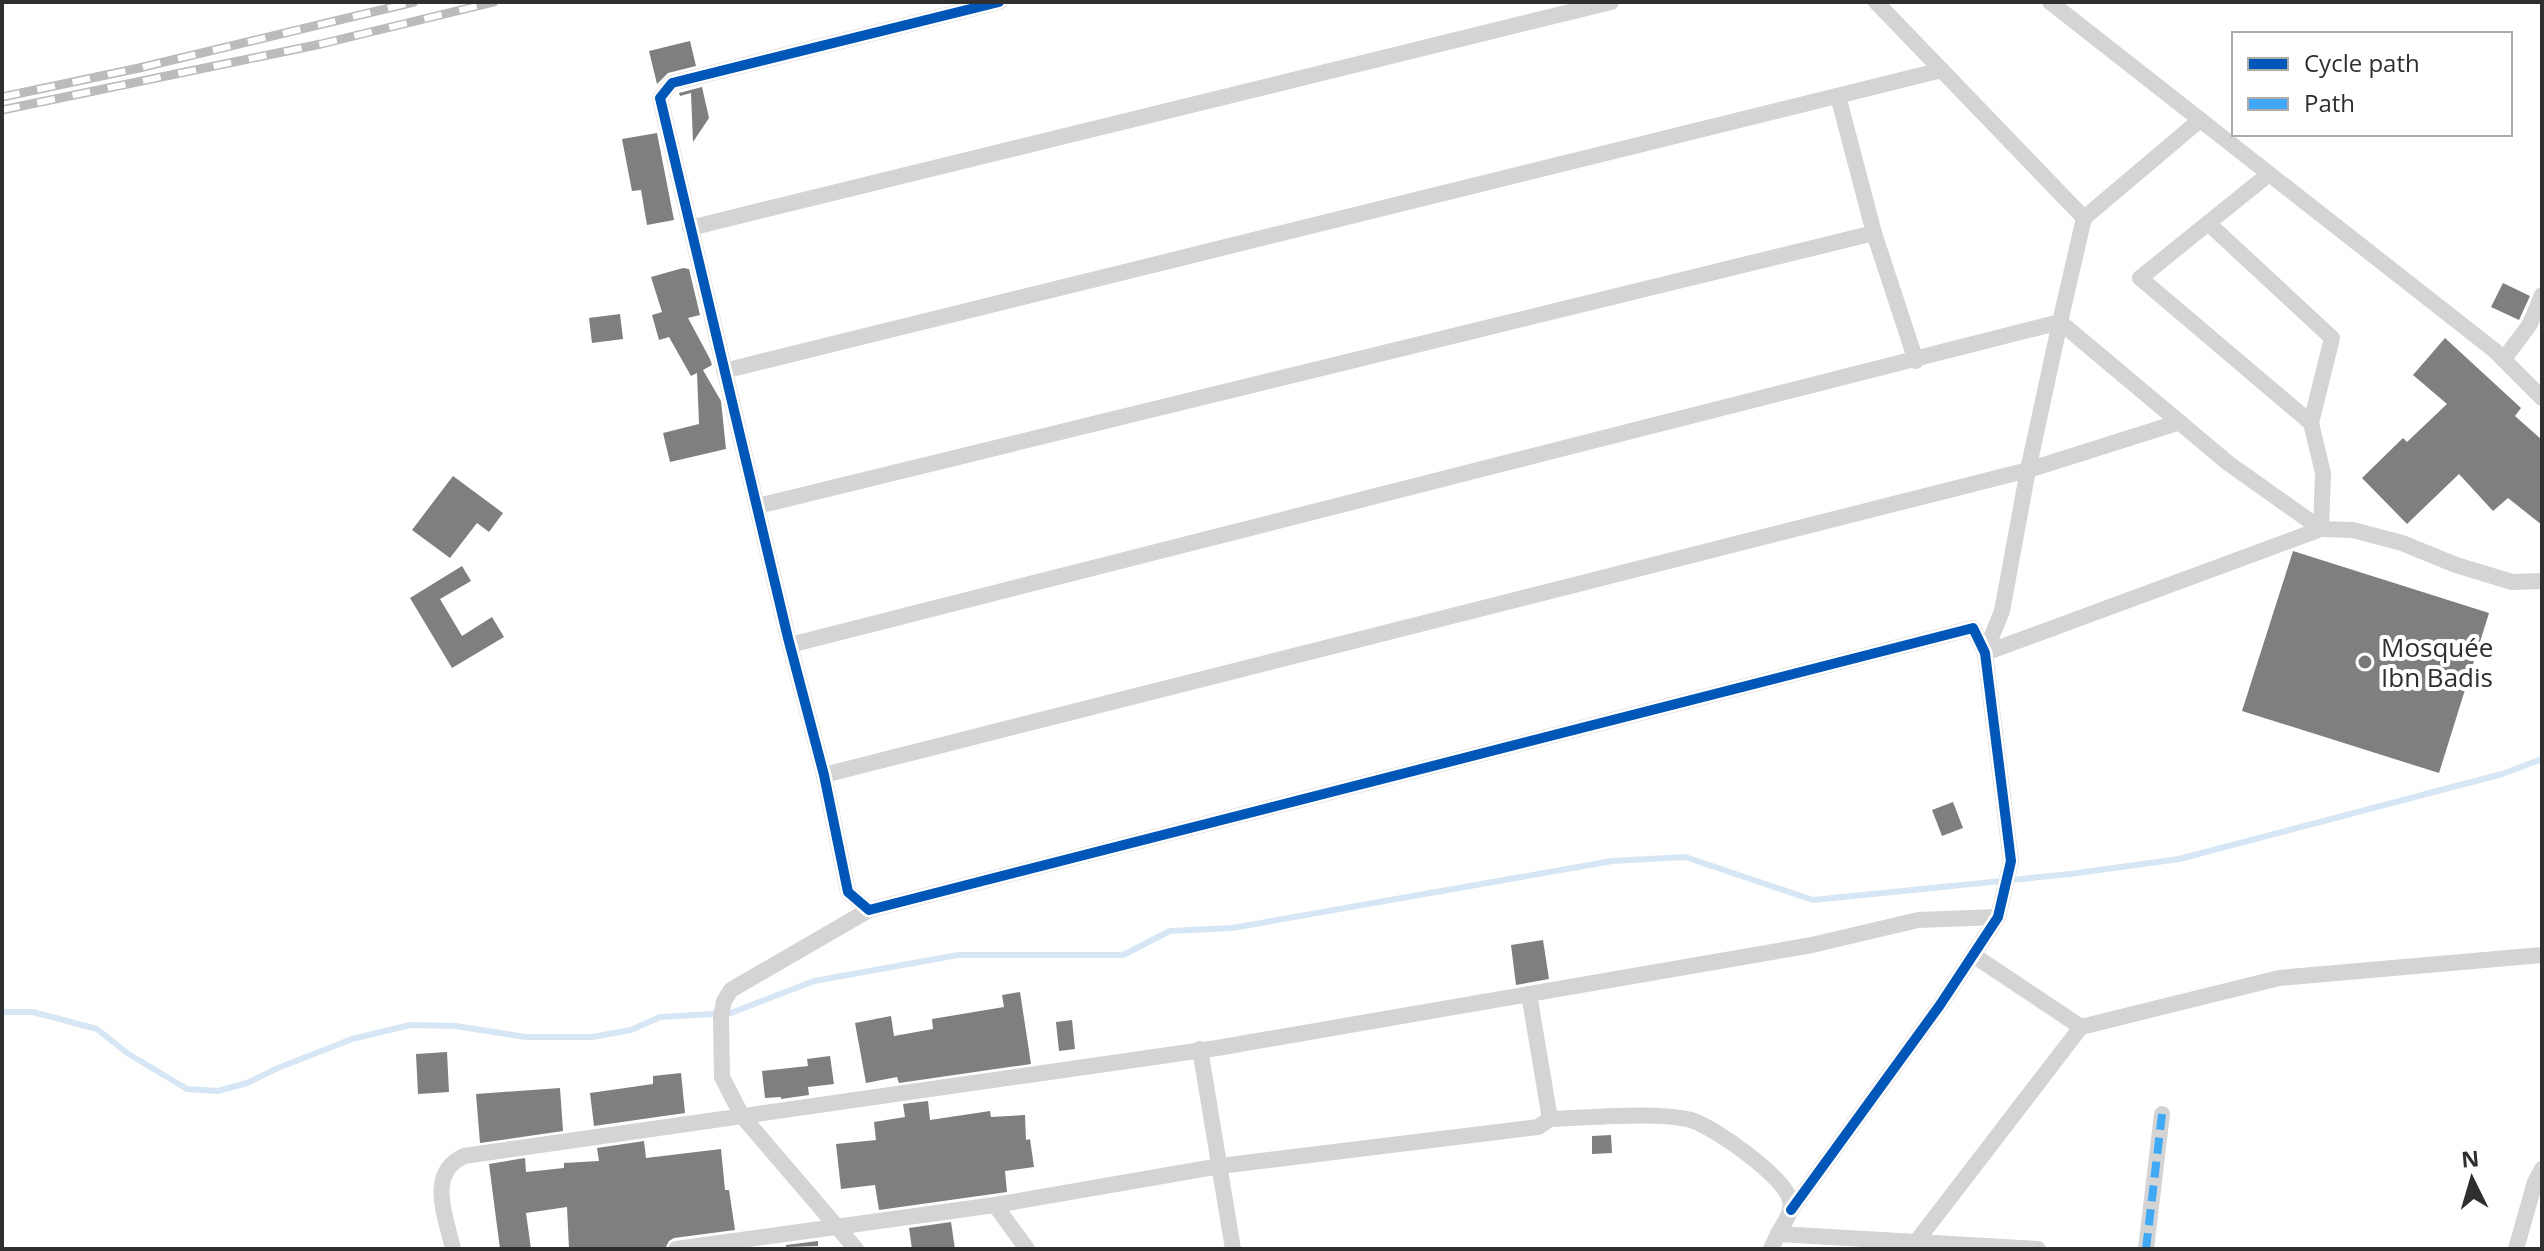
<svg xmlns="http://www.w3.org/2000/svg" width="2544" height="1251" viewBox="0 0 2544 1251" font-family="'Open Sans',sans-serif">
<rect width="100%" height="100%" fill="#fff"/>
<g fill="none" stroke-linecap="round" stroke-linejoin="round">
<!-- stream -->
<polyline stroke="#d6e6f4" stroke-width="6" points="2,1012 33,1012 97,1029 127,1053 187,1089 218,1091 247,1083 278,1068 352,1039 410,1025 456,1026 525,1037 592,1037 631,1030 660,1017 731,1013 814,981 958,955 1123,955 1170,931 1232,928 1612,861 1685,857 1813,900 2070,874 2179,859 2502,774 2542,759"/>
</g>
<!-- building -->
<g fill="#7f7f7f">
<polygon points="690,41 696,66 668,73 657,84 649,51"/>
<polygon points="702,87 709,118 693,142 691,93 680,96 679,93"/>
<polygon points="657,133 674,220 647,225 641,190 632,191 622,139"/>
<polygon points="683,268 689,269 700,315 688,318 710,359 712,365 703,370 721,401 726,449 670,462 663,433 699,424 697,373 691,376 669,337 659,340 652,315 662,312 651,277"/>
<polygon points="2503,283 2530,296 2519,320 2491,307"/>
<polygon points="620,314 623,339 592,343 589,318"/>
<polygon points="2445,338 2521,408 2515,416 2542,440 2542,525 2508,498 2493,511 2459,474 2407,524 2362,478 2403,438 2407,442 2447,404 2413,375"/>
<polygon points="453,476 503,513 489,532 477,523 450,558 412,530"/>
<polygon points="2293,551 2489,613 2439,773 2242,711"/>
<polygon points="462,566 471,581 440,599 462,636 492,617 504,637 452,668 410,598"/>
<polygon points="1953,802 1963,828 1942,836 1932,810"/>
<polygon points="1543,940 1549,979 1516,985 1511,945"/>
<polygon points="1020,992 1031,1064 899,1083 897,1077 866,1083 855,1023 891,1016 894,1036 933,1029 932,1019 1004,1007 1002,995"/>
<polygon points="1072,1020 1075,1049 1059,1051 1056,1022"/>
<polygon points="447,1052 449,1092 418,1094 416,1054"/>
<polygon points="830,1056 834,1084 808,1087 809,1095 781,1099 781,1097 765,1098 762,1071 808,1066 807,1059"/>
<polygon points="681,1073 685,1113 594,1126 590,1093 653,1084 653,1076"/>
<polygon points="560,1088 563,1131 480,1143 476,1094"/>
<polygon points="928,1101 930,1120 990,1111 991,1117 1025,1115 1026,1140 1030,1139 1034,1167 1005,1171 1007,1192 879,1210 875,1185 841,1189 836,1144 876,1140 874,1122 905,1117 903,1104"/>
<polygon points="1611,1135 1612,1153 1592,1154 1592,1136"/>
<polygon points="644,1141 646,1158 721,1149 725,1190 729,1190 735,1230 674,1238 669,1241 665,1249 569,1249 567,1207 526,1213 531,1249 500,1249 489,1164 525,1158 526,1172 564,1168 564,1163 599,1161 597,1148"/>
<polygon points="951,1222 955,1249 912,1249 909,1228"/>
<polygon points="818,1241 818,1246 786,1247 786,1245"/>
</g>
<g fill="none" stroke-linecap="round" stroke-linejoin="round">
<!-- minor -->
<g stroke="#d4d4d4" stroke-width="16">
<polyline points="999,2 672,83 660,98 788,638 824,775 848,892 869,910 1973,628 1985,653 2011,861 1998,917 1940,1005 1791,1210"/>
<polyline points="1876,2 2084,218 2200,120"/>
<polyline points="2050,2 2494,350 2542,398"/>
<polyline points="1838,96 1874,233"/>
<polyline points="2084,218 2060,322 2228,463 2321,529 2353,530 2402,543 2456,565 2512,582 2542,581"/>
<polyline points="2208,223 2332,338 2311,423"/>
<polyline points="690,228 1611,2"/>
<polyline points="2504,359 2530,324 2542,295"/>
<polyline points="724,371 1942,70"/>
<polyline points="758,506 1874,233 1916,361"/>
<polyline points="790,645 2060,322 2028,470 2002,611 1985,653 2321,529 2323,473 2311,423 2140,278 2269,174"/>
<polyline points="824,775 2028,470 2180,422"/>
<polyline points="1973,955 2081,1027"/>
<polyline points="1529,994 1550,1119"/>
<polyline points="1200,1049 1233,1249"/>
<polyline points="995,1205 1027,1249"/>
<polyline points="1916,1242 2081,1027 2279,978 2542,955"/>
<path d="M453,1249C446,1216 426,1174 464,1156L1217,1048L1812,945L1918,920L1998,917"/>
<path d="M676,1249L995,1205L1220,1166L1538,1127L1550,1119C1588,1118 1657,1111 1691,1120C1714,1127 1785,1177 1790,1200C1793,1212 1784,1223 1778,1234"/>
<polyline points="856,1249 742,1116 722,1077 721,1017 724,1001 731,990 869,910"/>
<polyline points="1771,1249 1778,1234 2038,1249"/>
<polyline points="2146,1249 2162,1114"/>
<polyline points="2516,1249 2535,1182 2542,1169"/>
</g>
<defs>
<g id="rail">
<polyline points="2,97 139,68 414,2"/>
<polyline points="2,110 321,44 494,2"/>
</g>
</defs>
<!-- rail casing -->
<use href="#rail" stroke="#bbb" stroke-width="9"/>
<!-- rail -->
<use href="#rail" stroke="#fff" stroke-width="6" stroke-dasharray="18" stroke-linecap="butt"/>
<!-- quiet -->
<polyline stroke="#3fa9f5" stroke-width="8" stroke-dasharray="16 8" stroke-linecap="butt" points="2146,1249 2162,1114"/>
<defs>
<polyline id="cycleway" points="999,2 672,83 660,98 788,638 824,775 848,892 869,910 1973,628 1985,653 2011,861 1998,917 1940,1005 1791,1210"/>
</defs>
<!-- cycleway casing -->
<use href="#cycleway" stroke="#fff" stroke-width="15"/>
<!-- cycleway -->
<use href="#cycleway" stroke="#0057b8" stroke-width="10"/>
</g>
<!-- markers -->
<circle fill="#787878" stroke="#fff" stroke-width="3" cx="2365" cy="662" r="8"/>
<g text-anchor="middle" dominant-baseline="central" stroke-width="8" stroke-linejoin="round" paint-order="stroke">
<!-- poi labels -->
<g font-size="26" fill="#2f2f2f" stroke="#fff" text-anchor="start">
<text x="2381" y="647">Mosquée<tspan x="2381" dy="30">Ibn Badis</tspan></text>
</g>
</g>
<!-- border -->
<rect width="2544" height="1251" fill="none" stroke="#2f2f2f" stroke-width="8"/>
<!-- legend -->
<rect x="2232" y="32" width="280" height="104" fill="#ffffff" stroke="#acacac" stroke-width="2"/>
<rect x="2248" y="58" width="40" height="12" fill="#0057b8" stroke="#acacac" stroke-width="2"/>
<text x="2304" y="72" font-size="24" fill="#2f2f2f">Cycle path</text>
<rect x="2248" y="98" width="40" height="12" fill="#3fa9f5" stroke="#acacac" stroke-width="2"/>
<text x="2304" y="112" font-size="24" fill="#2f2f2f">Path</text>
<!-- north arrow -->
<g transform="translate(2472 1179) rotate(355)" stroke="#ffffff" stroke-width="6" paint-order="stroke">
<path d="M0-6L14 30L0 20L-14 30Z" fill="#2f2f2f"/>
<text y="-12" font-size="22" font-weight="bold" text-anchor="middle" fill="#2f2f2f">N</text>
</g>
</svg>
